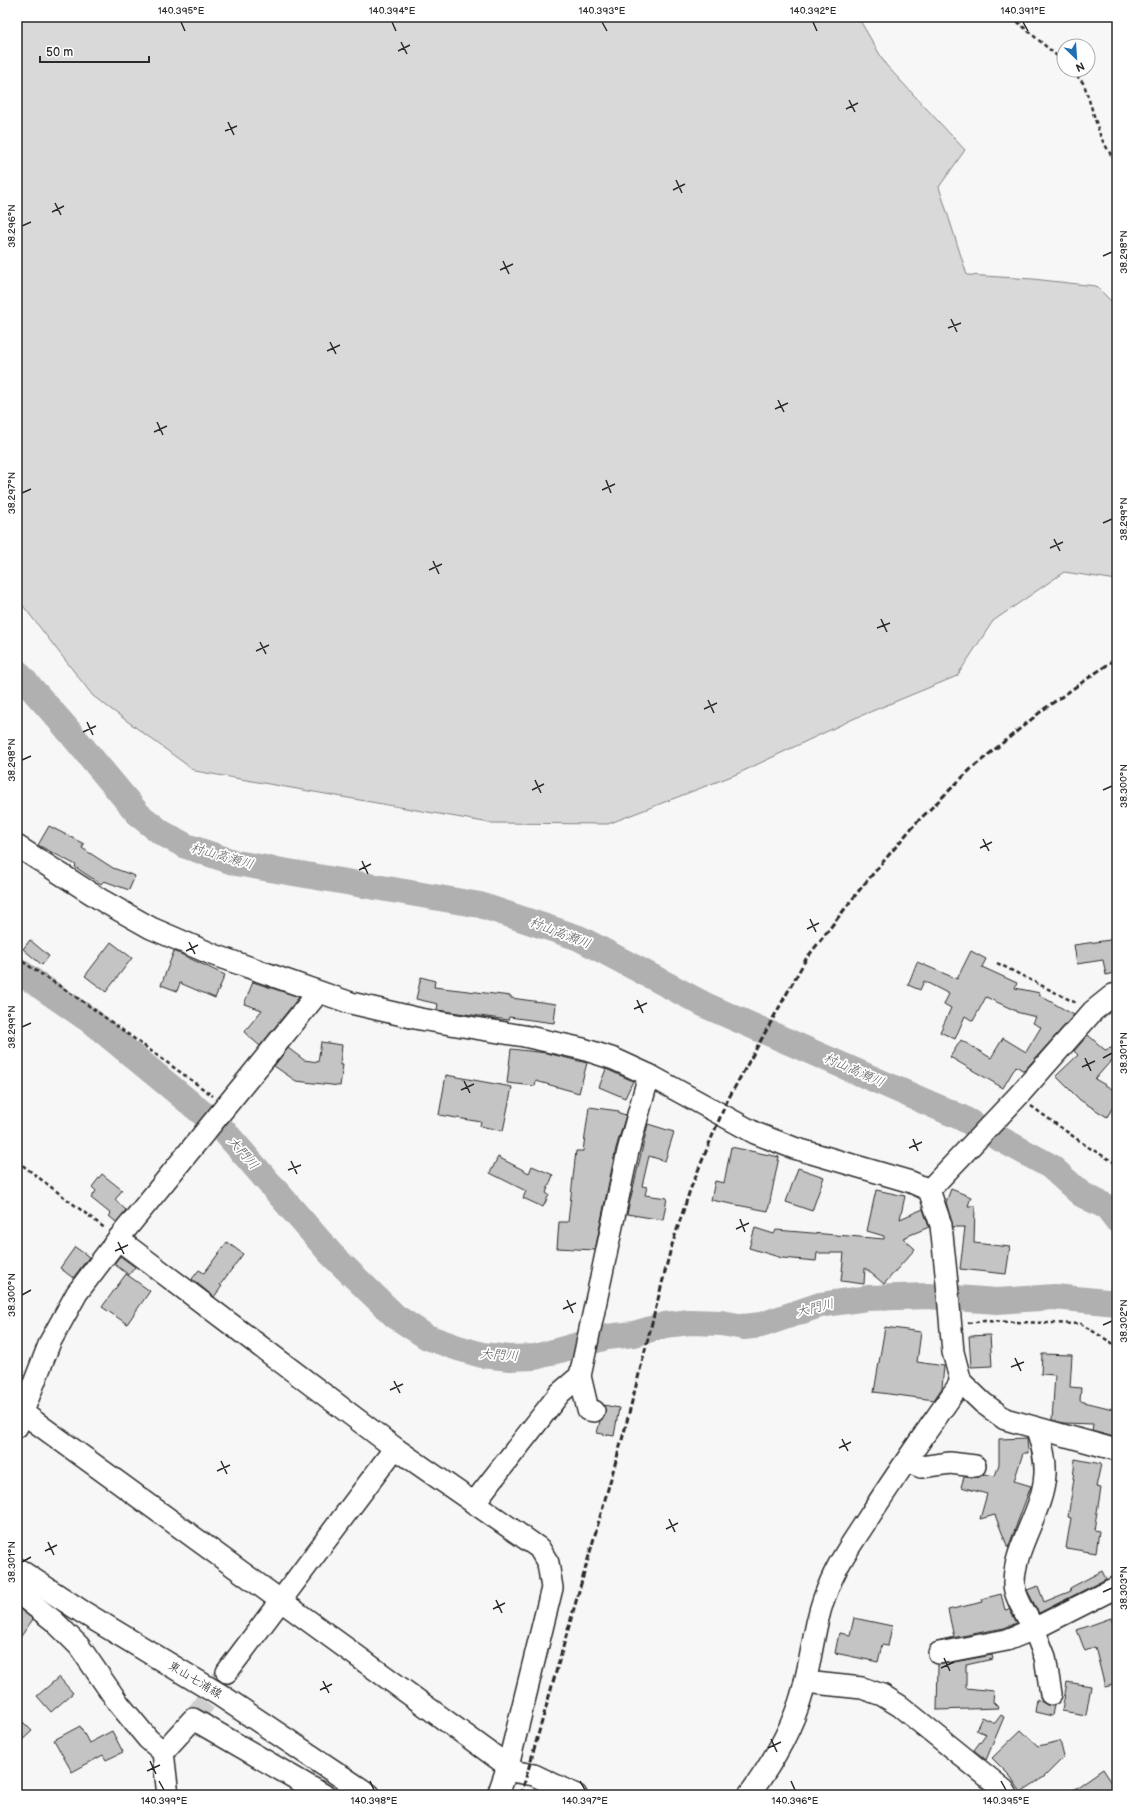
<svg xmlns="http://www.w3.org/2000/svg" width="1134" height="1812" viewBox="0 0 1134 1812" font-family="'Balsamiq Sans','Klee One',sans-serif">
<rect width="100%" height="100%" fill="#f7f7f7"/>
<filter id="ink" filterUnits="userSpaceOnUse"><feTurbulence type="fractalNoise" baseFrequency=".025" numOctaves="2"/><feDisplacementMap in="SourceGraphic" scale="8" xChannelSelector="R" yChannelSelector="G"/><feConvolveMatrix kernelMatrix="1 2 1 2 8 2 1 2 1" color-interpolation-filters="sRGB"/></filter>
<g filter="url(#ink)">
<!-- green -->
<polygon fill="#d9d9d9" stroke="#828282" points="17,17 858,17 886,65 965,150 939,187 967,275 1033,279 1096,286 1117,307 1117,580 1064,572 993,621 957,676 853,719 737,774 608,824 490,823 195,771 93,696 17,598"/>
<g fill="none" stroke-linecap="round" stroke-linejoin="round">
<!-- river -->
<g stroke="#b0b0b0" stroke-width="26">
<polyline points="17,672 63,724 139,815 162,833 186,846 236,863 480,905 579,938 707,1006 960,1117 1050,1166 1081,1194 1107,1207 1117,1220"/>
<polyline points="17,970 92,1022 224,1131 331,1254 395,1316 427,1337 458,1348 482,1355 510,1358 535,1357 607,1337 634,1334 665,1325 690,1322 721,1323 744,1327 761,1325 820,1305 868,1298 928,1296 997,1301 1054,1297 1117,1303"/>
</g>
</g>
<!-- building -->
<g fill="#c4c4c4" stroke="#2b2b2b">
<polygon points="49,826 84,844 82,848 113,868 135,876 129,890 104,881 101,884 75,867 76,865 38,845"/>
<polygon points="1117,939 1117,972 1106,975 1103,960 1077,964 1074,945"/>
<polygon points="30,940 49,956 42,965 23,949"/>
<polygon points="111,942 132,958 106,992 85,976"/>
<polygon points="174,951 225,975 215,998 180,983 177,991 161,985"/>
<polygon points="971,951 986,959 982,967 1017,983 1015,988 1040,993 1039,995 1074,1015 1024,1071 1016,1066 1003,1088 950,1057 961,1040 991,1058 1003,1038 1026,1052 1041,1027 1033,1023 1036,1017 1016,1012 1016,1011 986,997 973,1021 965,1016 955,1039 940,1032 951,1008 944,1004 949,994 924,981 920,990 908,985 917,962 957,979"/>
<polygon points="421,977 435,981 434,987 511,996 511,998 556,1004 554,1023 509,1017 508,1020 437,1010 438,1004 416,999"/>
<polygon points="253,982 299,997 260,1046 244,1032 262,1010 244,1004"/>
<polygon points="1088,1035 1105,1050 1117,1046 1117,1054 1095,1079 1117,1092 1117,1100 1107,1117 1080,1100 1056,1076 1078,1055 1074,1051"/>
<polygon points="321,1042 342,1045 340,1065 343,1065 340,1086 296,1081 274,1066 288,1048 304,1060 318,1062"/>
<polygon points="511,1049 547,1053 587,1063 579,1093 536,1081 535,1086 507,1083"/>
<polygon points="606,1069 633,1081 625,1098 599,1087"/>
<polygon points="446,1075 512,1087 503,1131 480,1126 481,1122 439,1115"/>
<polygon points="589,1107 619,1111 619,1113 626,1115 616,1148 595,1250 557,1248 559,1222 568,1222 576,1151 583,1151"/>
<polygon points="648,1124 674,1132 665,1161 649,1156 642,1186 647,1187 645,1195 667,1198 663,1220 627,1214"/>
<polygon points="731,1147 779,1157 768,1211 711,1200 715,1181 724,1183"/>
<polygon points="498,1157 529,1173 532,1166 553,1175 546,1193 549,1195 543,1207 523,1198 526,1191 490,1173"/>
<polygon points="798,1168 824,1177 812,1211 786,1202"/>
<polygon points="102,1174 122,1190 115,1200 126,1210 116,1222 109,1216 111,1214 91,1198 96,1191 92,1187"/>
<polygon points="951,1189 971,1197 968,1206 975,1206 974,1243 1010,1247 1006,1274 960,1269 965,1227 953,1227 946,1202"/>
<polygon points="876,1190 905,1196 900,1219 923,1209 929,1227 903,1238 915,1249 884,1284 865,1268 864,1284 841,1281 844,1253 817,1253 816,1261 782,1258 749,1248 755,1228 774,1234 776,1230 884,1239 884,1236 867,1231"/>
<polygon points="227,1242 243,1254 220,1285 222,1286 214,1297 192,1279 199,1270 204,1273"/>
<polygon points="75,1247 89,1257 73,1278 60,1268"/>
<polygon points="120,1256 135,1267 129,1275 114,1264"/>
<polygon points="126,1274 150,1291 127,1324 102,1307"/>
<polygon points="885,1327 921,1332 917,1362 944,1366 942,1388 934,1400 874,1392"/>
<polygon points="990,1335 992,1366 971,1367 969,1336"/>
<polygon points="1042,1354 1072,1355 1070,1387 1081,1388 1080,1401 1117,1410 1117,1438 1092,1431 1093,1424 1063,1423 1052,1420 1055,1375 1041,1374"/>
<polygon points="604,1405 619,1408 614,1436 597,1433 600,1421 606,1413"/>
<polygon points="1027,1438 1028,1453 1023,1453 1014,1481 1031,1486 1008,1548 995,1515 980,1519 987,1494 961,1487 964,1477 979,1477 984,1474 995,1476 999,1464 999,1439"/>
<polygon points="1075,1459 1101,1464 1096,1487 1101,1488 1094,1530 1099,1531 1096,1553 1066,1548 1071,1518 1068,1517 1074,1479 1073,1479"/>
<polygon points="1102,1571 1106,1579 1039,1613 1027,1590 1038,1586 1044,1602 1071,1591 1070,1588"/>
<polygon points="1001,1594 1005,1610 1009,1609 1017,1623 1004,1628 936,1641 954,1637 948,1610 983,1602 982,1599"/>
<polygon points="17,1607 33,1619 17,1642"/>
<polygon points="854,1618 892,1626 888,1646 882,1645 878,1662 835,1653 839,1633 850,1635"/>
<polygon points="1111,1618 1117,1635 1117,1684 1105,1687 1095,1647 1085,1651 1077,1630"/>
<polygon points="992,1655 993,1659 966,1665 966,1688 994,1691 993,1702 999,1708 937,1710 938,1665"/>
<polygon points="59,1677 73,1693 51,1712 37,1696"/>
<polygon points="1067,1682 1091,1686 1086,1715 1062,1711"/>
<polygon points="1037,1699 1047,1705 1054,1705 1052,1716 1035,1712"/>
<polygon points="1001,1715 1004,1717 986,1760 974,1750 986,1734 976,1730 982,1717 995,1723"/>
<polygon points="17,1716 32,1731 17,1745"/>
<polygon points="80,1726 89,1743 112,1731 123,1752 106,1760 103,1755 72,1772 54,1740"/>
<polygon points="1021,1730 1038,1746 1060,1741 1064,1757 1044,1777 1021,1792 1010,1776 992,1758"/>
<polygon points="1103,1769 1116,1789 1107,1795 1066,1795"/>
</g>
<g fill="none" stroke-linecap="round" stroke-linejoin="round">
<!-- minor-tunnel -->
<polyline stroke="#cecece" stroke-width="21" stroke-dasharray="21 10" stroke-linecap="butt" points="193,1719 227,1672"/>
<defs>
<g id="minor">
<polyline points="17,846 103,901 151,928 214,955 351,1003 420,1019 524,1036 583,1049 614,1059 649,1075 755,1133 794,1148 911,1182 929,1190 941,1225 947,1283 953,1352 961,1382 983,1403 1005,1419 1117,1450"/>
<polyline points="929,1190 1018,1096 1093,1011 1113,995 1117,994"/>
<polyline points="118,1239 318,993"/>
<polyline points="594,1411 588,1410 580,1376 628,1151 649,1075"/>
<polyline points="23,1413 508,1766 517,1772 534,1775 576,1795"/>
<polyline points="17,1427 50,1342 77,1293 118,1239 395,1448 539,1548 548,1563 552,1588 508,1766 498,1795"/>
<path d="M1037,1429C1041,1443 1046,1458 1045,1474C1043,1512 1015,1544 1014,1582C1013,1596 1028,1617 1034,1629L1117,1587"/>
<polyline points="907,1461 921,1467 950,1463 975,1466"/>
<polyline points="474,1503 560,1393 580,1376"/>
<polyline points="17,1592 54,1621 79,1646 119,1704 148,1739 163,1752 168,1795"/>
<polyline points="939,1653 1007,1640 1034,1629 1045,1657 1051,1694"/>
<polyline points="227,1672 395,1448"/>
<polyline points="805,1682 862,1688 882,1695 900,1706 1004,1790 1007,1795"/>
<polyline points="163,1752 193,1719 324,1795"/>
<path d="M749,1795C774,1761 796,1723 805,1682C813,1650 815,1618 828,1588C838,1562 854,1540 869,1517C898,1471 930,1427 961,1382"/>
</g>
<polyline id="major" points="17,1569 81,1611 220,1695 369,1795"/>
</defs>
<!-- minor casing -->
<use href="#minor" stroke="#2b2b2b" stroke-width="24"/>
<!-- major casing -->
<use href="#major" stroke="#2b2b2b" stroke-width="25"/>
<!-- path -->
<g stroke="#2b2b2b" stroke-width="2.5" stroke-dasharray="4 3" stroke-linecap="butt">
<polyline points="1012,17 1064,62"/>
<polyline points="1072,70 1084,84 1101,138 1117,165"/>
<polyline points="17,958 88,1005 213,1096"/>
<polyline points="997,963 1078,1004"/>
<polyline points="1031,1106 1088,1147 1117,1164"/>
<polyline points="17,1161 106,1229"/>
<polyline points="968,1323 984,1321 1081,1324 1117,1346"/>
</g>
<!-- minor -->
<use href="#minor" stroke="#fff" stroke-width="21"/>
<!-- major -->
<use href="#major" stroke="#fff" stroke-width="22"/>
<!-- rail -->
<polyline stroke="#2b2b2b" stroke-width="3" stroke-dasharray="6 3" stroke-linecap="butt" points="521,1795 625,1429 671,1248 690,1190 726,1103 806,959 861,888 915,824 972,768 1044,709 1117,658"/>
</g>
</g>
<!-- ticks -->
<path fill="none" stroke="#2b2b2b" stroke-width="1.5" d="M181,22L185,31M392,22L396,31M602,22L607,31M813,22L817,31M1023,22L1028,31M401,42L407,54M398,51L410,45M849,100L855,112M846,109L858,103M228,122L234,135M225,131L237,126M676,180L682,193M673,190L685,184M55,203L61,215M52,212L64,206M22,226L31,222M1103,256L1112,252M503,261L509,274M500,270L513,264M951,319L957,332M948,328L961,323M330,342L336,354M327,351L340,345M778,400L784,412M775,409L788,403M157,422L163,435M154,432L167,426M606,480L611,493M602,490L615,484M22,493L31,489M1103,523L1112,519M1054,539L1060,551M1050,548L1063,542M433,561L439,574M429,570L442,564M881,619L887,632M877,628L890,623M260,642L266,654M256,651L269,645M708,700L714,713M704,709L717,703M87,722L93,735M83,732L96,726M22,760L31,756M535,780L541,793M532,790L544,784M1103,790L1112,786M983,839L989,851M980,848L992,842M362,861L368,874M359,870L371,864M810,919L816,932M807,929L819,923M189,942L195,954M186,951L198,945M637,1000L643,1013M634,1009L647,1003M22,1027L31,1023M1085,1058L1091,1071M1103,1058L1112,1053M1082,1067L1095,1061M464,1081L470,1093M461,1090L474,1084M913,1139L918,1151M909,1148L922,1142M291,1161L297,1174M288,1170L301,1165M740,1219L745,1232M736,1229L749,1223M118,1242L124,1254M115,1251L128,1245M22,1295L31,1290M567,1300L573,1313M563,1309L576,1303M1103,1325L1112,1321M1015,1358L1021,1371M1011,1367L1024,1362M394,1381L400,1393M390,1390L403,1384M842,1439L848,1451M839,1448L851,1442M221,1461L227,1474M217,1471L230,1465M669,1519L675,1532M666,1529L678,1523M48,1542L54,1555M45,1551L57,1545M22,1562L31,1557M1103,1592L1112,1588M496,1600L502,1613M493,1609L505,1603M944,1658L950,1671M941,1668L954,1662M323,1681L329,1693M320,1690L332,1684M771,1739L777,1752M768,1748L781,1742M150,1761L156,1774M147,1771L160,1765M159,1781L164,1790M370,1781L374,1790M580,1781L585,1790M791,1781L795,1790M1001,1781L1006,1790"/>
<g text-anchor="middle" dominant-baseline="central" stroke-width="3.5" stroke-linejoin="round" paint-order="stroke">
<!-- street labels -->
<g font-size="12" fill="#2b2b2b" stroke="#fff">
<text transform="translate(195 1680) rotate(31)">東山七浦線</text>
</g>
<!-- water labels -->
<g font-size="13" font-style="italic" fill="#5a5a5a" stroke="#fff">
<text transform="translate(222 856) rotate(16)">村山高瀬川</text>
<text transform="translate(560 933) rotate(21)">村山高瀬川</text>
<text transform="translate(854 1070) rotate(24)">村山高瀬川</text>
<text transform="translate(243 1153) rotate(49)">大門川</text>
<text transform="translate(815 1308) rotate(-14)">大門川</text>
<text transform="translate(499 1355) rotate(4)">大門川</text>
</g>
</g>
<!-- margin -->
<rect width="1134" height="1812" fill="none" stroke="#fff" stroke-width="44"/>
<!-- north arrow -->
<g transform="translate(1076 58) rotate(155)"><circle r="19" fill="#ffffff" stroke="#aaaaaa"/>
<path d="M0-3L7 15L0 10L-7 15Z" fill="#1f6fb2"/>
<text y="-6" font-size="11" font-weight="bold" text-anchor="middle" fill="#2b2b2b">N</text>
</g>
<!-- scale -->
<path d="M40 56v6h109v-6" fill="none" stroke="#2b2b2b" stroke-width="2"/>
<text x="46" y="56" font-size="12" fill="#2b2b2b" stroke="#ffffff" stroke-width="3" paint-order="stroke">50 m</text>
<rect x="22" y="22" width="1090" height="1768" fill="none" stroke="#2b2b2b" stroke-width="1.5"/>
<g font-size="10" text-anchor="middle" fill="#2b2b2b">
<text x="181" y="14">140.395°E</text>
<text x="392" y="14">140.394°E</text>
<text x="602" y="14">140.393°E</text>
<text x="813" y="14">140.392°E</text>
<text x="1023" y="14">140.391°E</text>
<text transform="translate(11 226) rotate(-90)" y="4">38.296°N</text>
<text transform="translate(1123 252) rotate(-90)" y="4">38.298°N</text>
<text transform="translate(11 493) rotate(-90)" y="4">38.297°N</text>
<text transform="translate(1123 519) rotate(-90)" y="4">38.299°N</text>
<text transform="translate(11 760) rotate(-90)" y="4">38.298°N</text>
<text transform="translate(1123 786) rotate(-90)" y="4">38.300°N</text>
<text transform="translate(11 1027) rotate(-90)" y="4">38.299°N</text>
<text transform="translate(1123 1053) rotate(-90)" y="4">38.301°N</text>
<text transform="translate(11 1295) rotate(-90)" y="4">38.300°N</text>
<text transform="translate(1123 1321) rotate(-90)" y="4">38.302°N</text>
<text transform="translate(11 1562) rotate(-90)" y="4">38.301°N</text>
<text transform="translate(1123 1588) rotate(-90)" y="4">38.303°N</text>
<text x="164" y="1804">140.399°E</text>
<text x="374" y="1804">140.398°E</text>
<text x="585" y="1804">140.397°E</text>
<text x="795" y="1804">140.396°E</text>
<text x="1006" y="1804">140.395°E</text>
</g>
</svg>
